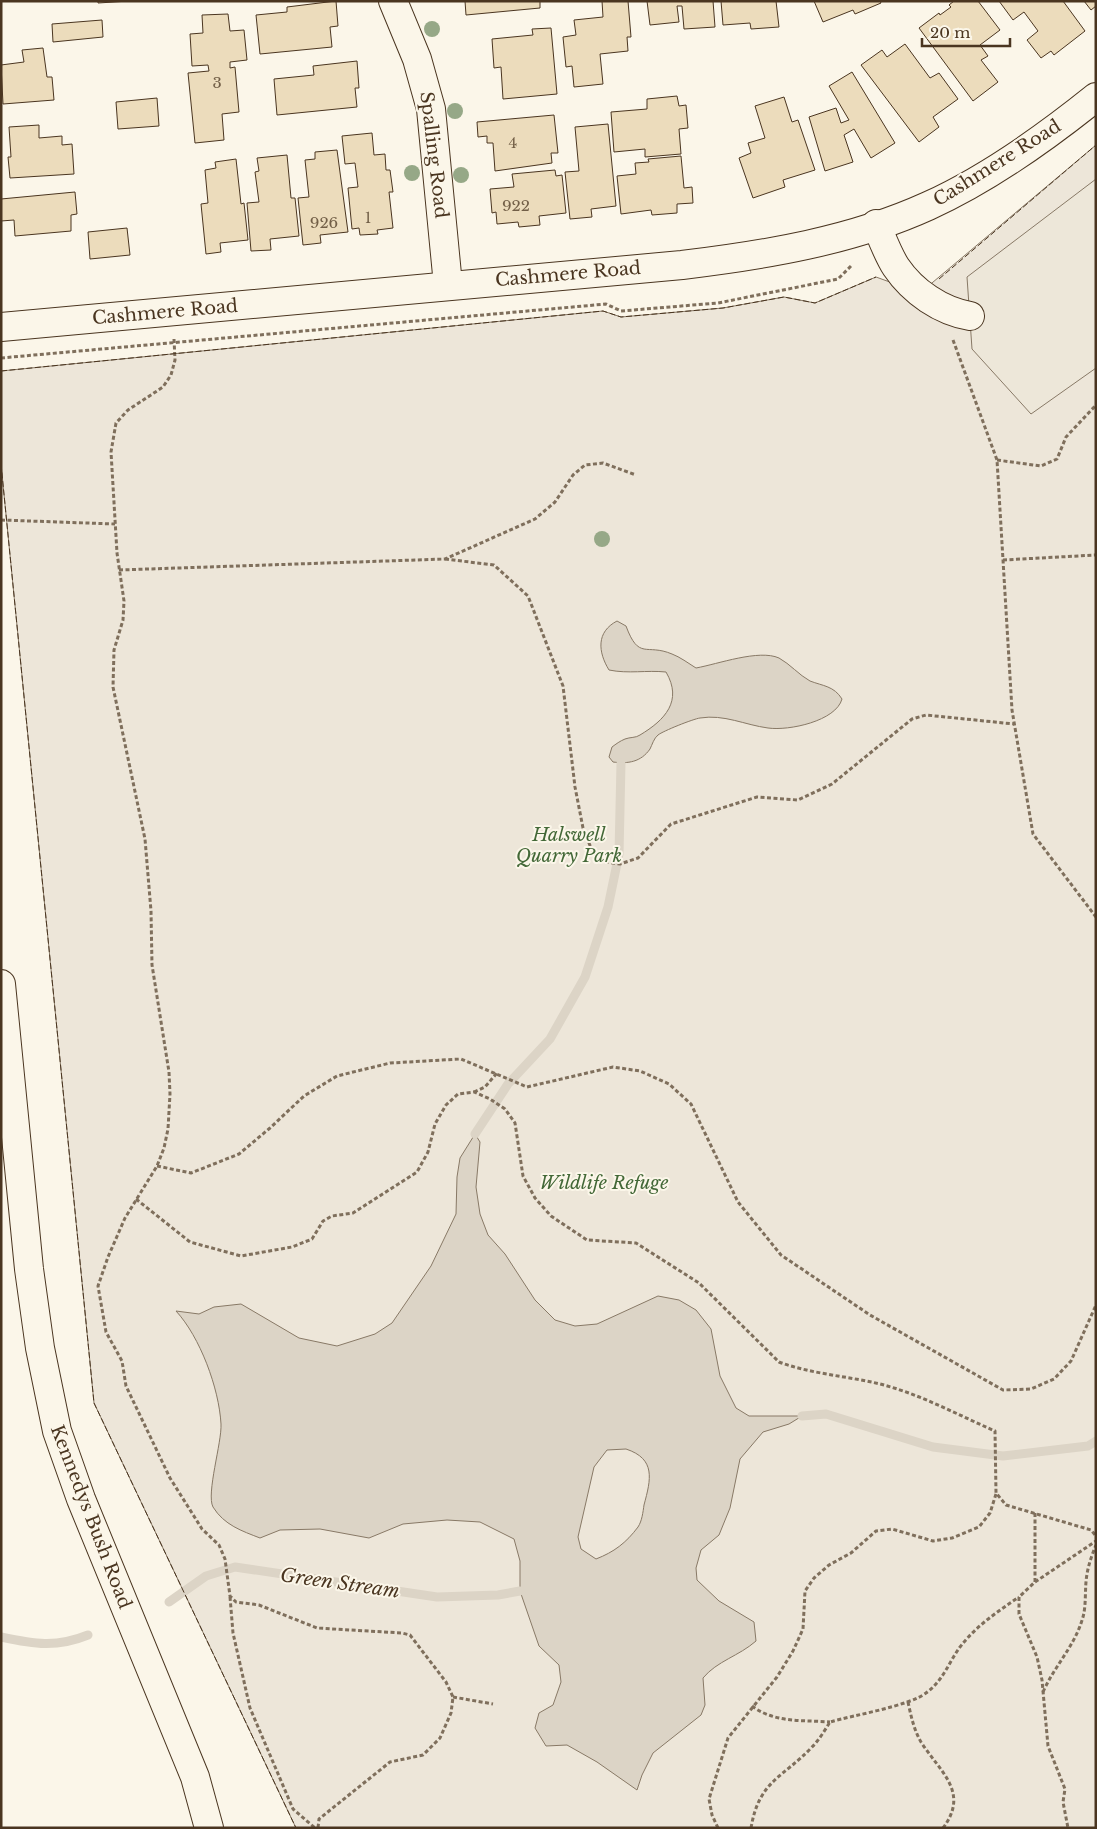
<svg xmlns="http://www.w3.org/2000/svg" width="1097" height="1829" viewBox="0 0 1097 1829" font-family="'Libre Baskerville',serif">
<rect width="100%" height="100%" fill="#fbf6e9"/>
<!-- green -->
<polygon fill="#ede6d9" stroke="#887966" points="1096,145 1096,1828 296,1828 94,1403 1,464 1,371 603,311 621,317 723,308 784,297 815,303 876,277 920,293"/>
<!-- parking -->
<polygon fill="#ede7d9" stroke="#887966" points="1096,179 1096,368 1031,414 972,349 967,277"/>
<!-- water -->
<g fill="#dcd4c6" stroke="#887966" fill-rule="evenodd">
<path d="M617,621L626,626C639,661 646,643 672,654C680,657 688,663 696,668C718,664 759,649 779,658C790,664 799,675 810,681C823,686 834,686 842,699C836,721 789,731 768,728C745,725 724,714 700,718C693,719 663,731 658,735C654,738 652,745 650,749C641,762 628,764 613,762L609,757L612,747C616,744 620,741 625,739C630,737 636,738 640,735C665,720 683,701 666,672C647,670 628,674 609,670C598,652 596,632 617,621Z"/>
<path d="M475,1134L480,1142L476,1187L480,1214L488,1235L505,1254L535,1300L555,1320L575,1326L597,1324L658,1296L679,1300L696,1310L711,1329L720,1376L736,1408L749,1416H802L789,1424L763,1432L740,1459L730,1508L719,1535L701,1550L696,1568L697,1580L719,1601L754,1622L756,1641C739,1656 717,1661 703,1678L705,1705L701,1715L653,1753L642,1775L637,1790L597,1762L567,1745L546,1746L535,1728L539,1713L553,1705L561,1682L559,1665L539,1646L520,1591V1561L514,1539L480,1522L447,1520L403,1524L369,1538L320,1529L280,1530L260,1538C242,1531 224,1525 213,1507C206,1494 222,1442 221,1424C219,1388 200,1337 176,1311L199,1314L214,1307L241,1304L299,1338L337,1346L375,1334L392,1323L431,1266L456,1214L457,1177L460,1158ZM626,1449C656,1459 651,1479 644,1505C643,1512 642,1521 638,1527C626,1543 614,1552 596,1559L581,1549L578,1537L594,1467L607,1450Z"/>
</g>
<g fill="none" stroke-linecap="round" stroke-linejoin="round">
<!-- stream -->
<g stroke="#dcd4c6" stroke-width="9">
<polyline points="475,1134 508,1084 550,1039 585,977 608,907 619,854 621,763"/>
<polyline points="802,1416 826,1414 933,1447 1003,1456 1088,1446 1096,1441"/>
<polyline points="169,1602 206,1576 235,1567 437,1597 498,1595 520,1591"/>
<path d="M1,1637C34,1644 56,1648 88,1635"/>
</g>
</g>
<!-- building -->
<g fill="#ecdcbc" stroke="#4a3520">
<polygon points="98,1 129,1 98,3"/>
<polygon points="336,1 338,26 330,27 332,47 260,54 256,15 287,12 287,7"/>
<polygon points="465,1 540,1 540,8 466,15"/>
<polygon points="602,1 628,1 631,37 627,37 628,51 600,54 603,84 574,87 572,66 566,67 563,37 576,35 574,20 603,17"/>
<polygon points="647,1 713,1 715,27 684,29 682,6 677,6 679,22 650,25"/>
<polygon points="721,1 776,1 779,27 751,29 750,23 723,25"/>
<polygon points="814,1 880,1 881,3 855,14 853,10 823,22"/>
<polygon points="954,1 978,1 1000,30 980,45 988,56 981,60 998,82 973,101 919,28 939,13 940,15 951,7 949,5"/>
<polygon points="999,1 1063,1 1085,31 1054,55 1051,51 1041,58 1027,40 1038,31 1024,12 1013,20"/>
<polygon points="1084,1 1096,1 1096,6 1091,10"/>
<polygon points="228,14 230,31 244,30 247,60 230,62 230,68 235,67 239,112 222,114 224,140 195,143 188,73 209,71 208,65 192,66 190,34 203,33 202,15"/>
<polygon points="102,20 103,37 53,42 52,24"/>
<polygon points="551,28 557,94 503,99 501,67 494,68 492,39 533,35 532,29"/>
<polygon points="905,44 930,78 939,73 958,99 933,117 939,127 919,142 861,65 882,50 887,57"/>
<polygon points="43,48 47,77 52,77 54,100 3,104 1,65 24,62 22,50"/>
<polygon points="357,61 359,88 355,88 357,107 277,115 274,79 314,75 313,66"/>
<polygon points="852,72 895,143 871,158 854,129 844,135 853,162 825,171 809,117 836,108 841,123 849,120 829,86"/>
<polygon points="677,96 679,106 686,105 688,128 679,129 681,154 645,157 645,149 614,152 611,112 647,109 647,99"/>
<polygon points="784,97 792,122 798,120 815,170 783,180 785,187 753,198 739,158 751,153 748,143 765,138 755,106"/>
<polygon points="157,98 159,126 118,129 116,102"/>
<polygon points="554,115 558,153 551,153 552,163 495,171 493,143 487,143 487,136 478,137 477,122"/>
<polygon points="608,124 616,206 591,209 592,217 570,219 565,172 579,171 575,127"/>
<polygon points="39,125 39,138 62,136 62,145 72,144 74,174 10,178 8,157 11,157 9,127"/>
<polygon points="372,133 374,155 385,154 386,170 390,170 393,192 389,192 393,228 377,230 378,234 360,235 359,228 352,229 348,188 358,187 355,163 345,164 342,136"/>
<polygon points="337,150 348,232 320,235 321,243 303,245 298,198 309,197 305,160 315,159 315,152"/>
<polygon points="287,155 291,198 295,198 299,236 270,239 271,250 251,251 247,203 259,202 255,172 259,171 257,158"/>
<polygon points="681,156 684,188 692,187 693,203 677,204 677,213 652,215 651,210 621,214 617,176 636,174 635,163 649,162 648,159"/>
<polygon points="236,159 241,204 244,203 248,240 220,243 221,252 206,254 201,204 208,203 205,170 216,168 215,162"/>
<polygon points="555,170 556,176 562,175 566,213 539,216 540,225 519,227 518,222 497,224 496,212 492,213 490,189 514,187 512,174"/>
<polygon points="75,192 77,214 71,215 71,231 15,236 14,220 1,221 1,199"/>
<polygon points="127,228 130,255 90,259 88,232"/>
</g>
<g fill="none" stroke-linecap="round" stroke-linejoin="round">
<defs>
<g id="minor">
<polyline points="393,1 417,59 431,109 448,285"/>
<path d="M876,224C882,238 888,255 896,267C913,292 941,311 970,316"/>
<path d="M1,327L682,265C765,255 851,241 928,206C988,179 1045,138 1096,97"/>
<polyline points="1,984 29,1269 40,1348 57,1431 81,1499 195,1777 209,1828"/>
</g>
</defs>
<!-- minor casing -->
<use href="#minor" stroke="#4a3520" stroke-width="30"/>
<!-- path -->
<g stroke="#7f6f5c" stroke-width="3" stroke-dasharray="4 2.5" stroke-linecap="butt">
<polyline points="174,339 175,360 171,375 163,387 128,410 116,423 111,452 117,553 124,601 123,620 114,650 113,687 145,839 151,911 152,965 169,1072 170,1094 168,1129 164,1148 157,1166 125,1218 108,1257 98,1286 106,1332 122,1361 126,1386 170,1478 202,1529 219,1545 225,1559 230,1596 236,1602 259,1605 317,1628 402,1633 410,1635 446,1682 453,1697 451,1713 440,1738 423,1755 390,1762 319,1819 318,1828"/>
<polyline points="953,340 997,460 1012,710 1033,834 1096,917"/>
<polyline points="1,358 606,304 621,311 718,303 838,279 852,265"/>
<polyline points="997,460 1041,466 1057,459 1066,437 1096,405"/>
<polyline points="1,520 115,524"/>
<polyline points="445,559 494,565 528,596 563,686 575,787 583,828 593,853 605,862 620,864 638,858 671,824 757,797 798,800 832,784 912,719 926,715 1014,724"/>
<polyline points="1003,560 1096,555"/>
<polyline points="119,570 445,559 535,519 555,502 573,475 585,465 603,463 636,475"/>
<polyline points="474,1092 485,1087 497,1073"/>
<polyline points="157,1166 191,1173 239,1154 270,1128 304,1096 337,1076 390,1063 461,1059 527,1087 613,1067 640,1071 669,1084 691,1104 738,1202 781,1255 870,1315 1003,1390 1031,1389 1054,1379 1071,1361 1096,1305"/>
<path d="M136,1199L190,1242L241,1256L292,1247L312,1239L323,1221L332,1216L353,1213L417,1172L428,1152L435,1124L446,1105L458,1094L474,1092L490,1099L505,1109L515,1123L523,1176L535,1198L551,1216L587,1240L636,1243L699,1283L779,1362C811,1374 847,1376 880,1384C920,1394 958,1415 995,1431L996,1493L1006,1505L1091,1530L1096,1536"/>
<polyline points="1035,1513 1035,1582 1019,1597 1019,1614 1037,1657 1042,1680 1048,1746 1065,1789 1063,1802 1068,1828"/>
<polyline points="1035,1582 1096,1541"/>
<polyline points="230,1597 233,1633 250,1708 293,1809 315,1828"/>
<path d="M1043,1692C1055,1665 1075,1646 1083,1617C1086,1606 1085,1593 1086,1582C1087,1569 1091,1557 1096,1545"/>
<polyline points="453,1697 493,1704"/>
<path d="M908,1702C911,1716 914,1730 921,1742C940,1772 970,1792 943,1828"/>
<path d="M752,1706C774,1723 803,1720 830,1722"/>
<polyline points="718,1828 712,1815 709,1799 728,1738 777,1677 793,1651 803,1629 805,1591 814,1578 829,1565 851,1553 876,1531 892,1529 933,1541 952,1538 979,1527 990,1513 996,1494"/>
<path d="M751,1828C759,1780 783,1778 812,1747C819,1740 825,1730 830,1722C854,1715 909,1706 926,1693C943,1681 949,1662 960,1647C976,1626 997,1612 1019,1597"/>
</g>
<!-- minor -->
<use href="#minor" stroke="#fbf6e9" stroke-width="28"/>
<!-- fence -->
<g stroke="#4a3520" stroke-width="1" stroke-dasharray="6 2.5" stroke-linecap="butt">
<polyline points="939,279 1096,145"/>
<polyline points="1,371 603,311 621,317 723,308 784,297 815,303 876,277"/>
<polyline points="1,464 94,1403 296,1828"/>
</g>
</g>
<!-- trees -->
<g fill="#96a887">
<circle cx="432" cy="29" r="8"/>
<circle cx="455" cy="111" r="8"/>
<circle cx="412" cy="173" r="8"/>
<circle cx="461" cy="175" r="8"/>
<circle cx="602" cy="539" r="8"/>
</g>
<g text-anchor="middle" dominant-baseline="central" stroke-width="4" stroke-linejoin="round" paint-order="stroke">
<!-- number labels -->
<g font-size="15" fill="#725f47">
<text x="217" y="82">3</text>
<text x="513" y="142">4</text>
<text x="516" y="205">922</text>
<text x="368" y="217">1</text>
<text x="324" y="222">926</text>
</g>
<!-- street labels -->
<g font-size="18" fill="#4a3520" stroke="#fbf6e9">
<text transform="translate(434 155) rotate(83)">Spalling Road</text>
<text transform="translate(997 163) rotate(-32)">Cashmere Road</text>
<text transform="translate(568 274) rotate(-5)">Cashmere Road</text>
<text transform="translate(165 312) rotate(-5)">Cashmere Road</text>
<text transform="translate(91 1517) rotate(69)">Kennedys Bush Road</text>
</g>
<!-- park labels -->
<g font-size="18" font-style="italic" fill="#436837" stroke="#fbf6e9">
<text x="569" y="835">Halswell<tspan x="569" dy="21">Quarry Park</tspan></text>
<text x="604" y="1183">Wildlife Refuge</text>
</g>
<!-- water labels -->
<g font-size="19" font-style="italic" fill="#4a3520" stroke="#fbf6e9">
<text transform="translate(340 1583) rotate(8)">Green Stream</text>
</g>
</g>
<!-- border -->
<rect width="1097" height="1829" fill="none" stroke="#4a3520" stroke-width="5"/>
<!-- scale -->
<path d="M922 38v8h88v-8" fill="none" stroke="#4a3520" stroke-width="2.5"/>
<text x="930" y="38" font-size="15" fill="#4a3520" stroke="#fbf6e9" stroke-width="4" paint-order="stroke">20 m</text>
</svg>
